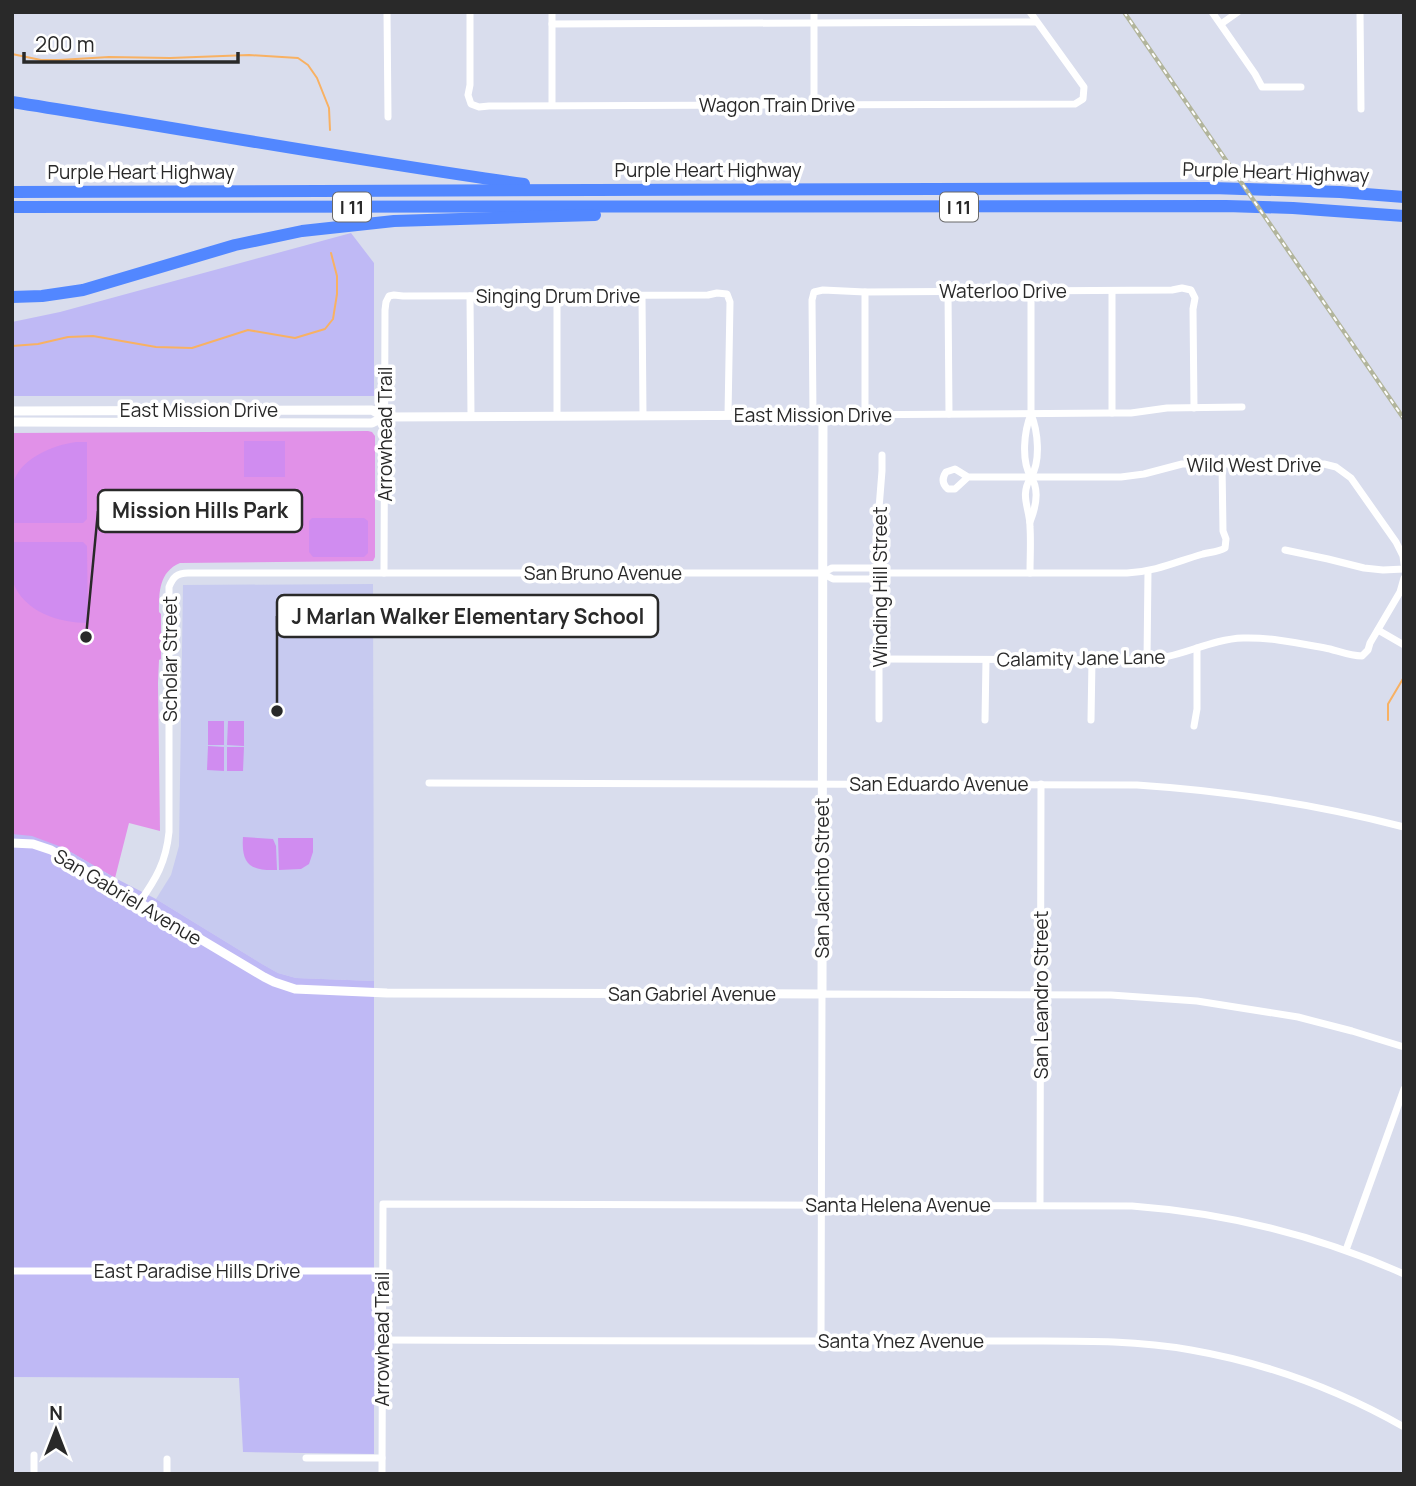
<svg xmlns="http://www.w3.org/2000/svg" width="1416" height="1486" viewBox="0 0 1416 1486" font-family="Manrope,sans-serif">
<rect width="100%" height="100%" fill="#d9dded"/>
<!-- education -->
<polygon fill="#c7caf0" points="373,584 374,981 296,978 278,973 262,964 156,899 171,875 179,846 183,585"/>
<!-- green -->
<path fill="#e191e8" d="M368,431L372,432L375,436V557L373,561L180,563C159,572 159,592 159,612L161,614V637H159V639L161,640V659L159,660L158,683L160,831L129,823L115,878L72,853L12,834V433Z"/>
<!-- sand -->
<g fill="#bfb9f5">
<polygon points="351,233 374,263 374,396 12,396 12,322 60,312"/>
<polygon points="12,834 32,836 64,848 115,878 156,899 262,964 278,973 296,978 374,981 374,1454 243,1452 239,1378 12,1377"/>
</g>
<!-- pitch -->
<g fill="#d08cf0">
<rect x="244" y="441" width="41" height="36"/>
<path d="M76,442H87V519L83,523H12C12,511 9,495 13,484C19,459 53,445 76,442Z"/>
<polygon points="312,518 364,518 368,521 368,553 364,557 313,557 309,552 309,521"/>
<path d="M12,542H83L87,546L88,623C59,623 24,612 13,582C9,570 12,554 12,542Z"/>
<rect x="208" y="721" width="16" height="24"/>
<polygon points="228,721 244,721 244,746 227,745"/>
<polygon points="208,746 224,747 224,771 207,770"/>
<polygon points="227,747 244,747 243,771 227,771"/>
<path d="M243,837L273,839L276,846L277,870C251,871 241,865 243,837Z"/>
<polygon points="278,838 313,838 313,852 309,864 301,869 279,870"/>
</g>
<g fill="none" stroke-linecap="round" stroke-linejoin="round">
<!-- stream -->
<g stroke="#f8b163" stroke-width="2">
<polyline points="12,54 41,60 59,60 109,57 170,58 249,55 298,58 308,65 317,78 329,108 330,130"/>
<polyline points="12,346 38,344 68,337 93,336 156,347 192,348 248,330 295,338 325,329 333,319 337,294 337,276 331,253"/>
<polyline points="1388,720 1388,704 1404,677"/>
</g>
<!-- minor -->
<g stroke="#fff" stroke-width="7">
<polyline points="387,12 388,117"/>
<polyline points="470,12 470,85 468,95 471,104 479,107 489,106 1075,104 1083,99 1084,87 1030,12"/>
<polyline points="1212,12 1255,74 1262,87 1301,87"/>
<polyline points="1360,12 1361,109"/>
<polyline points="552,24 1036,22"/>
<polyline points="1221,24 1238,12"/>
<polyline points="552,105 552,12"/>
<polyline points="814,105 814,12"/>
<polyline points="948,291 949,414"/>
<polyline points="1112,291 1112,413"/>
<polyline points="865,292 865,414"/>
<polyline points="470,296 471,416"/>
<polyline points="557,296 557,416"/>
<polyline points="642,296 643,416"/>
<polyline points="813,415 812,300 814,292 823,290 865,292 1172,290 1182,288 1191,290 1195,298 1193,309 1194,408"/>
<polyline points="823,415 1112,413 1131,413 1167,408 1242,407"/>
<path d="M968,477L955,489H948C942,484 942,478 946,472L955,469L968,477H1121L1144,474L1182,464H1324L1336,467L1351,478L1396,542L1403,556L1404,564"/>
<path d="M1030,522C1036,507 1040,490 1031,477C1041,461 1038,431 1031,414"/>
<polyline points="1285,550 1328,559 1364,568 1383,570 1404,569"/>
<polyline points="384,573 385,310 386,302 389,296 394,295 403,296 708,295 717,293 727,294 730,302 728,415"/>
<path d="M822,573L832,568H870L879,573H1127C1158,571 1175,562 1203,554C1211,552 1218,552 1225,548L1226,539L1223,531L1222,464"/>
<path d="M1030,573C1030,558 1031,542 1030,527C1030,508 1019,496 1031,477C1021,461 1024,431 1031,414V291"/>
<polyline points="1378,630 1404,645"/>
<path d="M879,659L1147,660C1180,658 1210,639 1243,638C1272,637 1302,644 1330,649C1341,652 1351,656 1362,656L1368,650L1370,643L1400,592L1404,578"/>
<polyline points="1147,660 1148,571"/>
<polyline points="879,719 879,573 877,533 882,471 882,455"/>
<polyline points="985,720 986,660"/>
<polyline points="1091,720 1092,660"/>
<polyline points="1194,726 1197,709 1197,648"/>
<path d="M429,783L1137,785C1228,791 1316,804 1404,827"/>
<path d="M139,903C156,879 166,862 169,832V587C173,577 177,573 188,573H822L833,579H870L879,573"/>
<polyline points="1040,1205 1041,784"/>
<polyline points="1346,1250 1404,1089"/>
<polyline points="12,1271 383,1271"/>
<path d="M382,1340C528,1340 675,1342 821,1341C888,1341 955,1341 1022,1341C1079,1341 1135,1340 1191,1350C1266,1363 1337,1389 1404,1427"/>
<polyline points="821,1341 822,994 1111,995 1197,1001 1298,1017 1352,1031 1404,1047"/>
<polyline points="306,1458 382,1458"/>
<polyline points="34,1474 34,1455"/>
<polyline points="167,1474 167,1459"/>
<path d="M382,1474L383,1204L1132,1206C1226,1213 1317,1235 1404,1274"/>
</g>
<!-- tertiary -->
<g stroke="#fff" stroke-width="9">
<polyline points="12,411 372,410 384,417"/>
<polyline points="12,422 372,423 384,417 823,415 822,994 387,993 295,989 274,982 264,977 51,850 33,844 12,843"/>
</g>
<!-- motorway -->
<g stroke="#5287ff" stroke-width="12">
<path d="M12,102C183,129 353,160 524,184"/>
<polyline points="12,192 1212,188 1340,192 1404,197"/>
<polyline points="12,207 1226,206 1293,208 1404,216"/>
<polyline points="12,297 42,296 83,290 235,245 302,231 394,221 595,215"/>
</g>
<defs>
<polyline id="rail" points="1124,12 1404,419"/>
</defs>
<!-- rail casing -->
<use href="#rail" stroke="#b2b59c" stroke-width="4.5"/>
<!-- rail -->
<use href="#rail" stroke="#fff" stroke-width="2" stroke-dasharray="5" stroke-linecap="butt"/>
</g>
<g text-anchor="middle" dominant-baseline="central" stroke-width="7" stroke-linejoin="round" paint-order="stroke">
<!-- shield labels -->
<g fill="#fff" stroke="#696969" stroke-width="2">
<rect x="333" y="192.5" width="38" height="29" rx="5"/>
<rect x="940" y="192.5" width="38" height="29" rx="5"/>
</g>
<g font-size="18" font-weight="bold" fill="#292929">
<text x="352" y="207">I 11</text>
<text x="959" y="207">I 11</text>
</g>
<!-- street labels -->
<g font-size="19" fill="#292929" stroke="#fff">
<text x="777" y="105">Wagon Train Drive</text>
<text x="708" y="170">Purple Heart Highway</text>
<text x="141" y="172">Purple Heart Highway</text>
<text transform="translate(1276 172) rotate(2)">Purple Heart Highway</text>
<text x="1003" y="291">Waterloo Drive</text>
<text x="558" y="296">Singing Drum Drive</text>
<text x="199" y="410">East Mission Drive</text>
<text x="813" y="415">East Mission Drive</text>
<text transform="translate(385 434) rotate(-90)">Arrowhead Trail</text>
<text x="1254" y="465">Wild West Drive</text>
<text x="603" y="573">San Bruno Avenue</text>
<text transform="translate(880 587) rotate(-90)">Winding Hill Street</text>
<text transform="translate(1081 658) rotate(-1)">Calamity Jane Lane</text>
<text transform="translate(170 659) rotate(-90)">Scholar Street</text>
<text x="939" y="784">San Eduardo Avenue</text>
<text transform="translate(822 878) rotate(-90)">San Jacinto Street</text>
<text transform="translate(128 897) rotate(31)">San Gabriel Avenue</text>
<text x="692" y="994">San Gabriel Avenue</text>
<text transform="translate(1041 995) rotate(-90)">San Leandro Street</text>
<text x="898" y="1205">Santa Helena Avenue</text>
<text x="197" y="1271">East Paradise Hills Drive</text>
<text transform="translate(382 1339) rotate(-90)">Arrowhead Trail</text>
<text x="901" y="1341">Santa Ynez Avenue</text>
</g>
</g>
<!-- callouts -->
<path fill="none" stroke="#292929" stroke-width="2.5" d="M86 637L98 511M277 711L277 616"/>
<g fill="#292929" stroke="#fff" stroke-width="2.5">
<circle cx="86" cy="637" r="7"/>
<circle cx="277" cy="711" r="7"/>
</g>
<g fill="#fff" stroke="#292929" stroke-width="2.5">
<rect x="98" y="490" width="204" height="42" rx="7"/>
<rect x="277" y="595" width="381" height="42" rx="7"/>
</g>
<g font-size="21" text-anchor="middle" font-weight="bold" fill="#292929">
<text x="200" y="518">Mission Hills Park</text>
<text x="468" y="624">J Marlan Walker Elementary School</text>
</g>
<!-- border -->
<rect width="1416" height="1486" fill="none" stroke="#292929" stroke-width="28"/>
<!-- north arrow -->
<g transform="translate(56 1430)" stroke="#ffffff" stroke-width="5" paint-order="stroke">
<path d="M0-5L12 26L0 18L-12 26Z" fill="#292929"/>
<text y="-10" font-size="19" font-weight="bold" text-anchor="middle" fill="#292929">N</text>
</g>
<!-- scale -->
<path d="M24 52v10h214v-10" fill="none" stroke="#292929" stroke-width="3.5"/>
<text x="35" y="52" font-size="21" fill="#292929" stroke="#ffffff" stroke-width="5" paint-order="stroke">200 m</text>
</svg>
